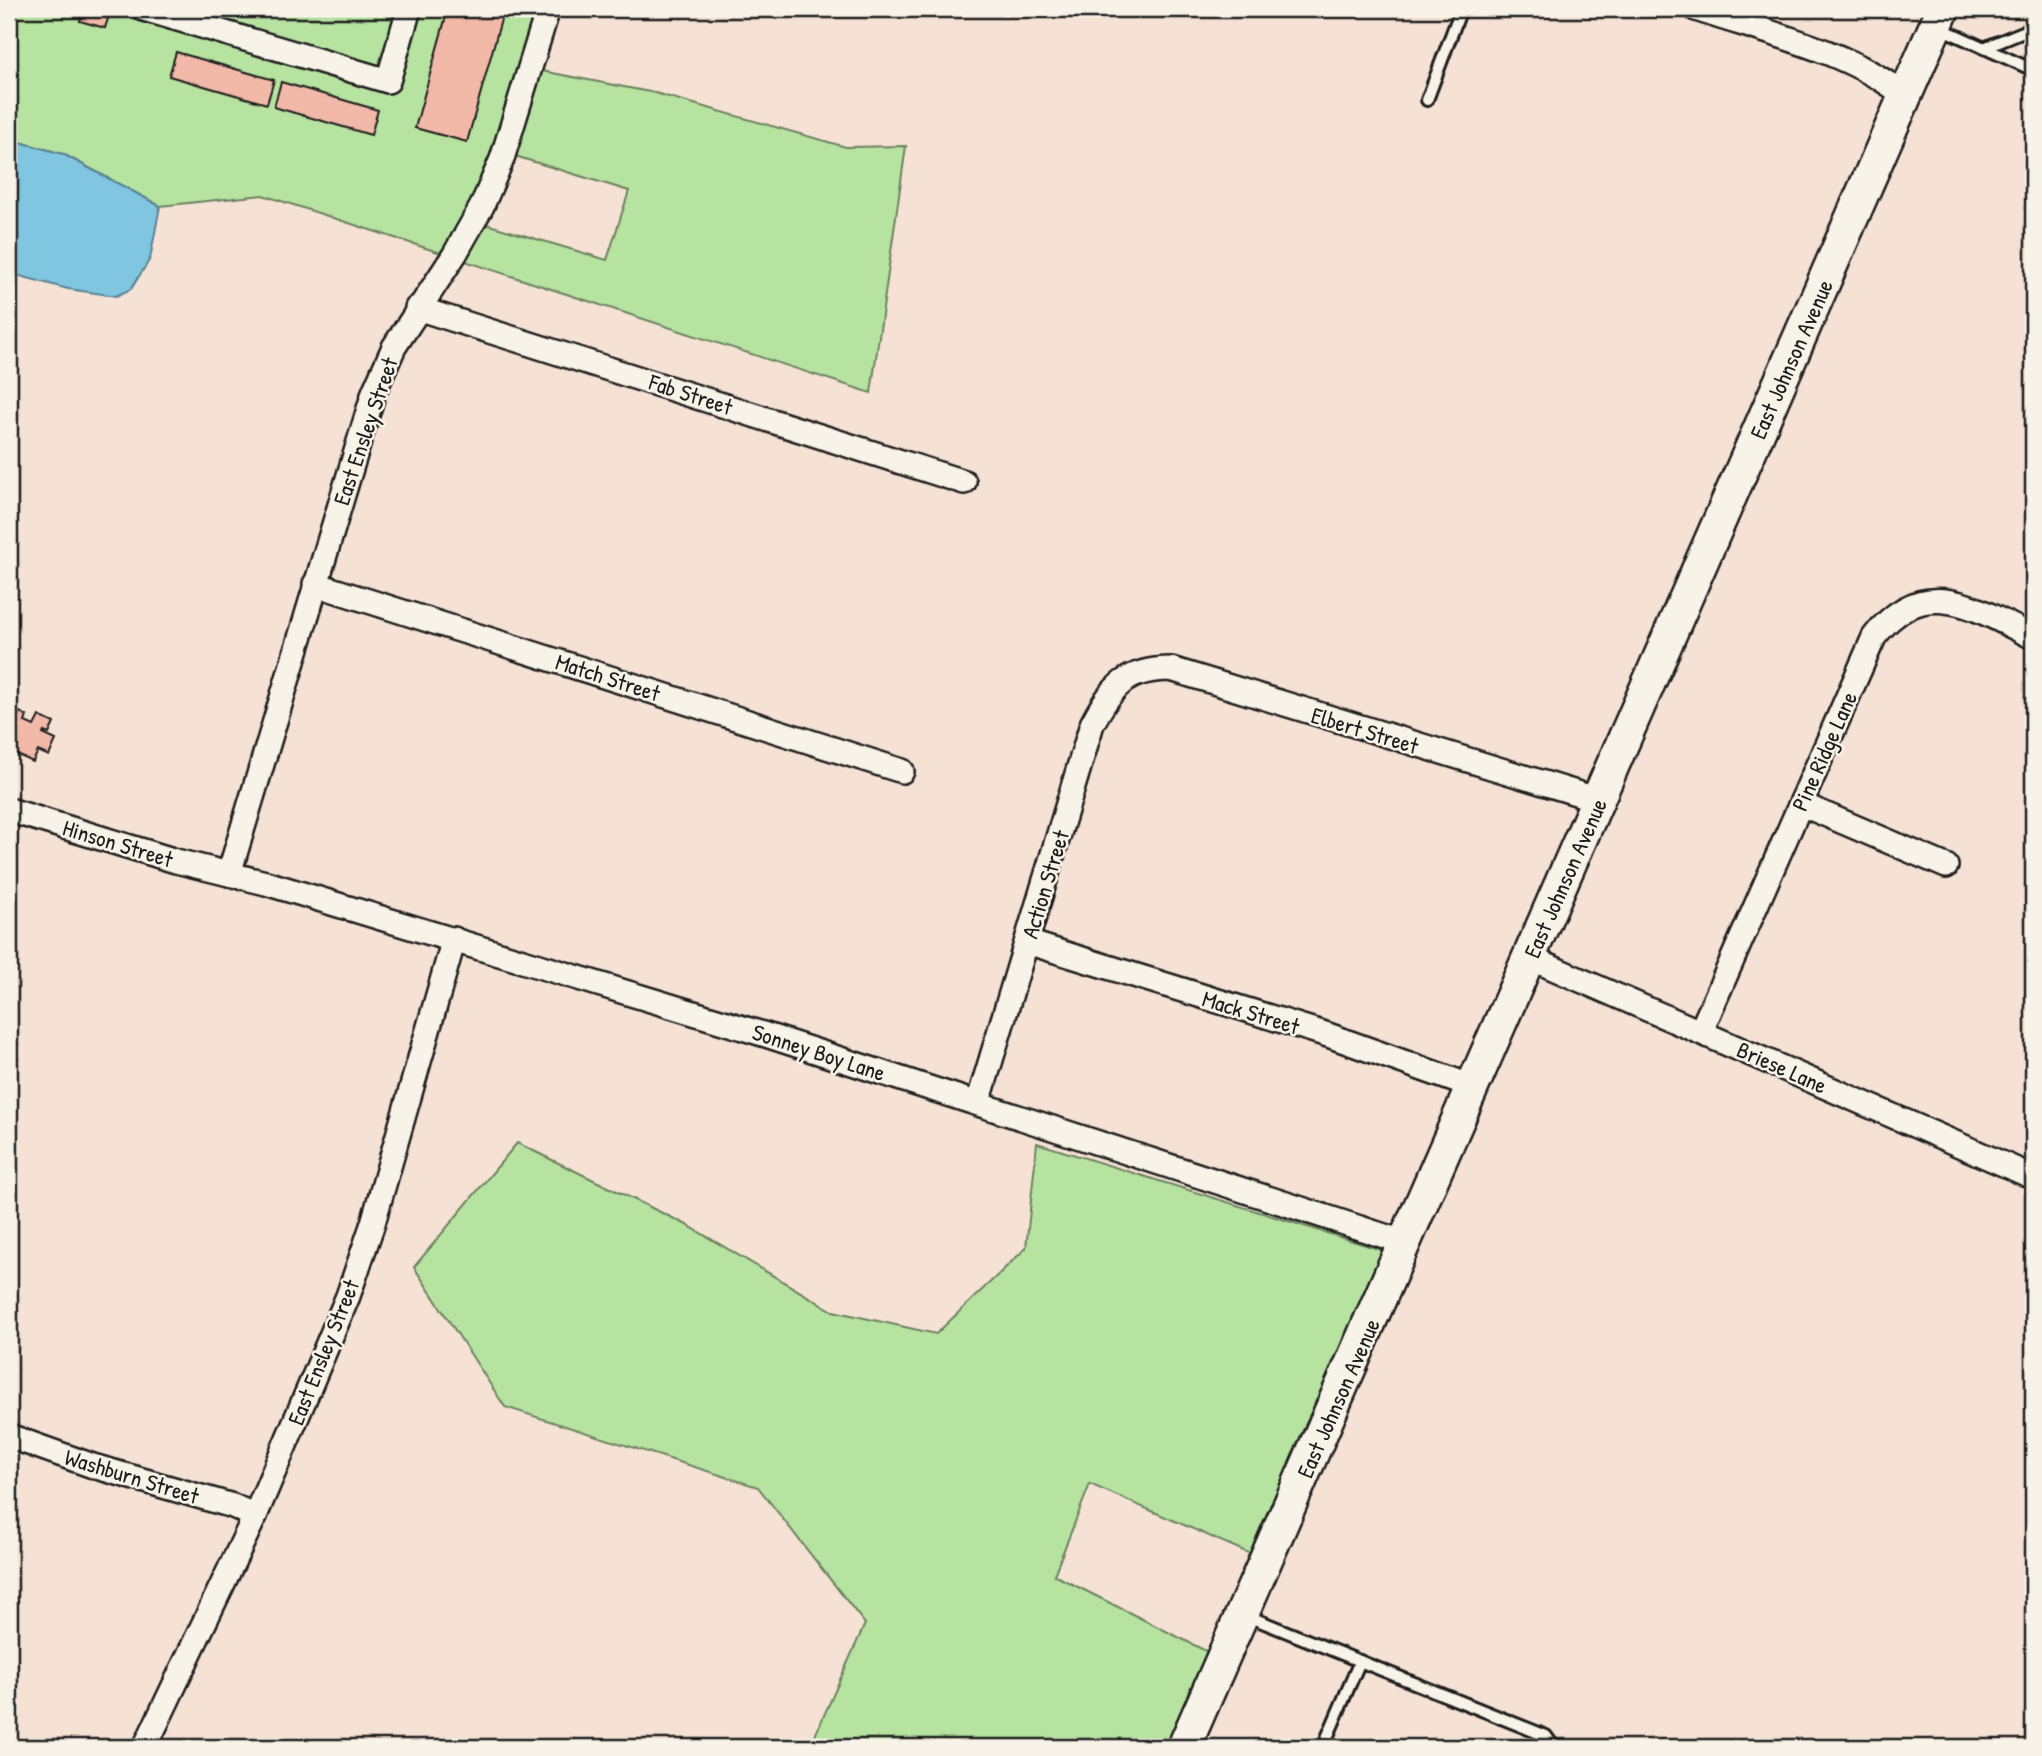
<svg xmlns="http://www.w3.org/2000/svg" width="2042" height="1756" viewBox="0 0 2042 1756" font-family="'Patrick Hand',sans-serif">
<rect width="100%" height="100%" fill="#f6e2d5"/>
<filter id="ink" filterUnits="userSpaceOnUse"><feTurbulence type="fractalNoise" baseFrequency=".0143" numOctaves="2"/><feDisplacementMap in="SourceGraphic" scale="14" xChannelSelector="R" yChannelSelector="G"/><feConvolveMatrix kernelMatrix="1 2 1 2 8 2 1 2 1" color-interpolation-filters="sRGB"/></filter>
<g filter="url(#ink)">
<!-- green -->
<g fill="#b7e3a1" stroke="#6a805e" stroke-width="2">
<polygon points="9,9 536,9 490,155 471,201 441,253 263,195 160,206 63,154 9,139"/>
<polygon points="542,71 655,93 846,147 906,146 871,393 465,261 486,224 607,260 629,191 515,156"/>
<polygon points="517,1143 687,1225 833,1311 936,1334 1026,1248 1037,1143 1388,1252 1255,1556 1090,1484 1054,1575 1212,1654 1171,1747 1131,1741 1037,1747 887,1747 812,1742 865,1624 758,1487 505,1407 414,1267"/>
</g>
<!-- water -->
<polygon fill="#80c6e1" stroke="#588292" stroke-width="2" points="9,139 63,154 160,206 150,259 131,289 116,296 68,289 9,273"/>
<!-- building -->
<g fill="#f2b9a9" stroke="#1c1c1c" stroke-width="2">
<polygon points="84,9 111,9 105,28 80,21"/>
<polygon points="448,9 504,9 467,142 415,128"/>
<polygon points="176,52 274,80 267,104 169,76"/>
<polygon points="281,82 378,110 371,135 274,107"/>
<polygon points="20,712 27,716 25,722 34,726 39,716 54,723 49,734 44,732 43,734 56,740 49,756 38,751 33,762 13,753 9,755 9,714 17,718"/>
</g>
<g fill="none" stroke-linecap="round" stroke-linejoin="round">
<defs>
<g id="lane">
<polyline points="1938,27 2033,70"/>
<polyline points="1984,48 2033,28"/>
<polyline points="1427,100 1461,9"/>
<polyline points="1245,1615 1546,1736 1554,1747"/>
<polyline points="1323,1747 1360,1661"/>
</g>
<g id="street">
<polyline points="144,9 388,81 409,9"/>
<path d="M1696,9C1764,32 1850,51 1905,96"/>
<polyline points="417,308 964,482"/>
<polyline points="315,584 902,771"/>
<polyline points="1801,804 1946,866"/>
<polyline points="9,810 176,861 266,883 766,1035 1406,1243"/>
<polyline points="229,874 374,392 394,347 455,254 482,206 502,159 548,9"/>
<polyline points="1027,942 1328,1035 1473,1087"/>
<polyline points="1530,958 2033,1177"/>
<path d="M1701,1031L1874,637C1924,572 1975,608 2033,637"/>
<path d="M978,1103L1092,724C1112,686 1127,669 1171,669L1599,800"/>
<polyline points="9,1436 93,1466 233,1506 255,1516"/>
<polyline points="145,1747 255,1516 348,1296 373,1223 454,939"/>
</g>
<polyline id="secondary" points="1184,1747 1943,9"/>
</defs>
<!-- lane casing -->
<use href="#lane" stroke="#1c1c1c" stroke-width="16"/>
<!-- street casing -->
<use href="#street" stroke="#1c1c1c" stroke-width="28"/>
<!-- secondary casing -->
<use href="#secondary" stroke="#1c1c1c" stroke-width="37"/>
<!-- lane -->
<use href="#lane" stroke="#f7f3e8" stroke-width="10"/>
<!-- street -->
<use href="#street" stroke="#f7f3e8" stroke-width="23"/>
<!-- secondary -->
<use href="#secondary" stroke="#f7f3e8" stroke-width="32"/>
</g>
</g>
<g text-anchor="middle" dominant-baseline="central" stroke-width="5" stroke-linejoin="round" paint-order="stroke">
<!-- street labels -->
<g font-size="23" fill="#1c1c1c" stroke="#f7f3e8">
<text transform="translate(1791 359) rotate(-66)">East Johnson Avenue</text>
<text transform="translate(691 394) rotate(18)">Fab Street</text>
<text transform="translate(365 431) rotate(-71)">East Ensley Street</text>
<text transform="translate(608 677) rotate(18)">Match Street</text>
<text transform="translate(1365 730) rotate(17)">Elbert Street</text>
<text transform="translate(1824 751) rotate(-66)">Pine Ridge Lane</text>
<text transform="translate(118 843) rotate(17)">Hinson Street</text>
<text transform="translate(1565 878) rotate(-66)">East Johnson Avenue</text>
<text transform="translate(1045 884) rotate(-73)">Action Street</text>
<text transform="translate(1251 1012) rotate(17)">Mack Street</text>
<text transform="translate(819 1052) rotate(18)">Sonney Boy Lane</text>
<text transform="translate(1782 1067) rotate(24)">Briese Lane</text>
<text transform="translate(323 1352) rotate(-68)">East Ensley Street</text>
<text transform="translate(1338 1398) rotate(-66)">East Johnson Avenue</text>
<text transform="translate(132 1476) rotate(17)">Washburn Street</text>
</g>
</g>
<!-- margin -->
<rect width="2042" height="1756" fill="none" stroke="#f7f3e8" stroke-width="35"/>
<rect x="18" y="18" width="2007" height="1721" fill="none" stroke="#1c1c1c" stroke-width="2.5" filter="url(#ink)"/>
</svg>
